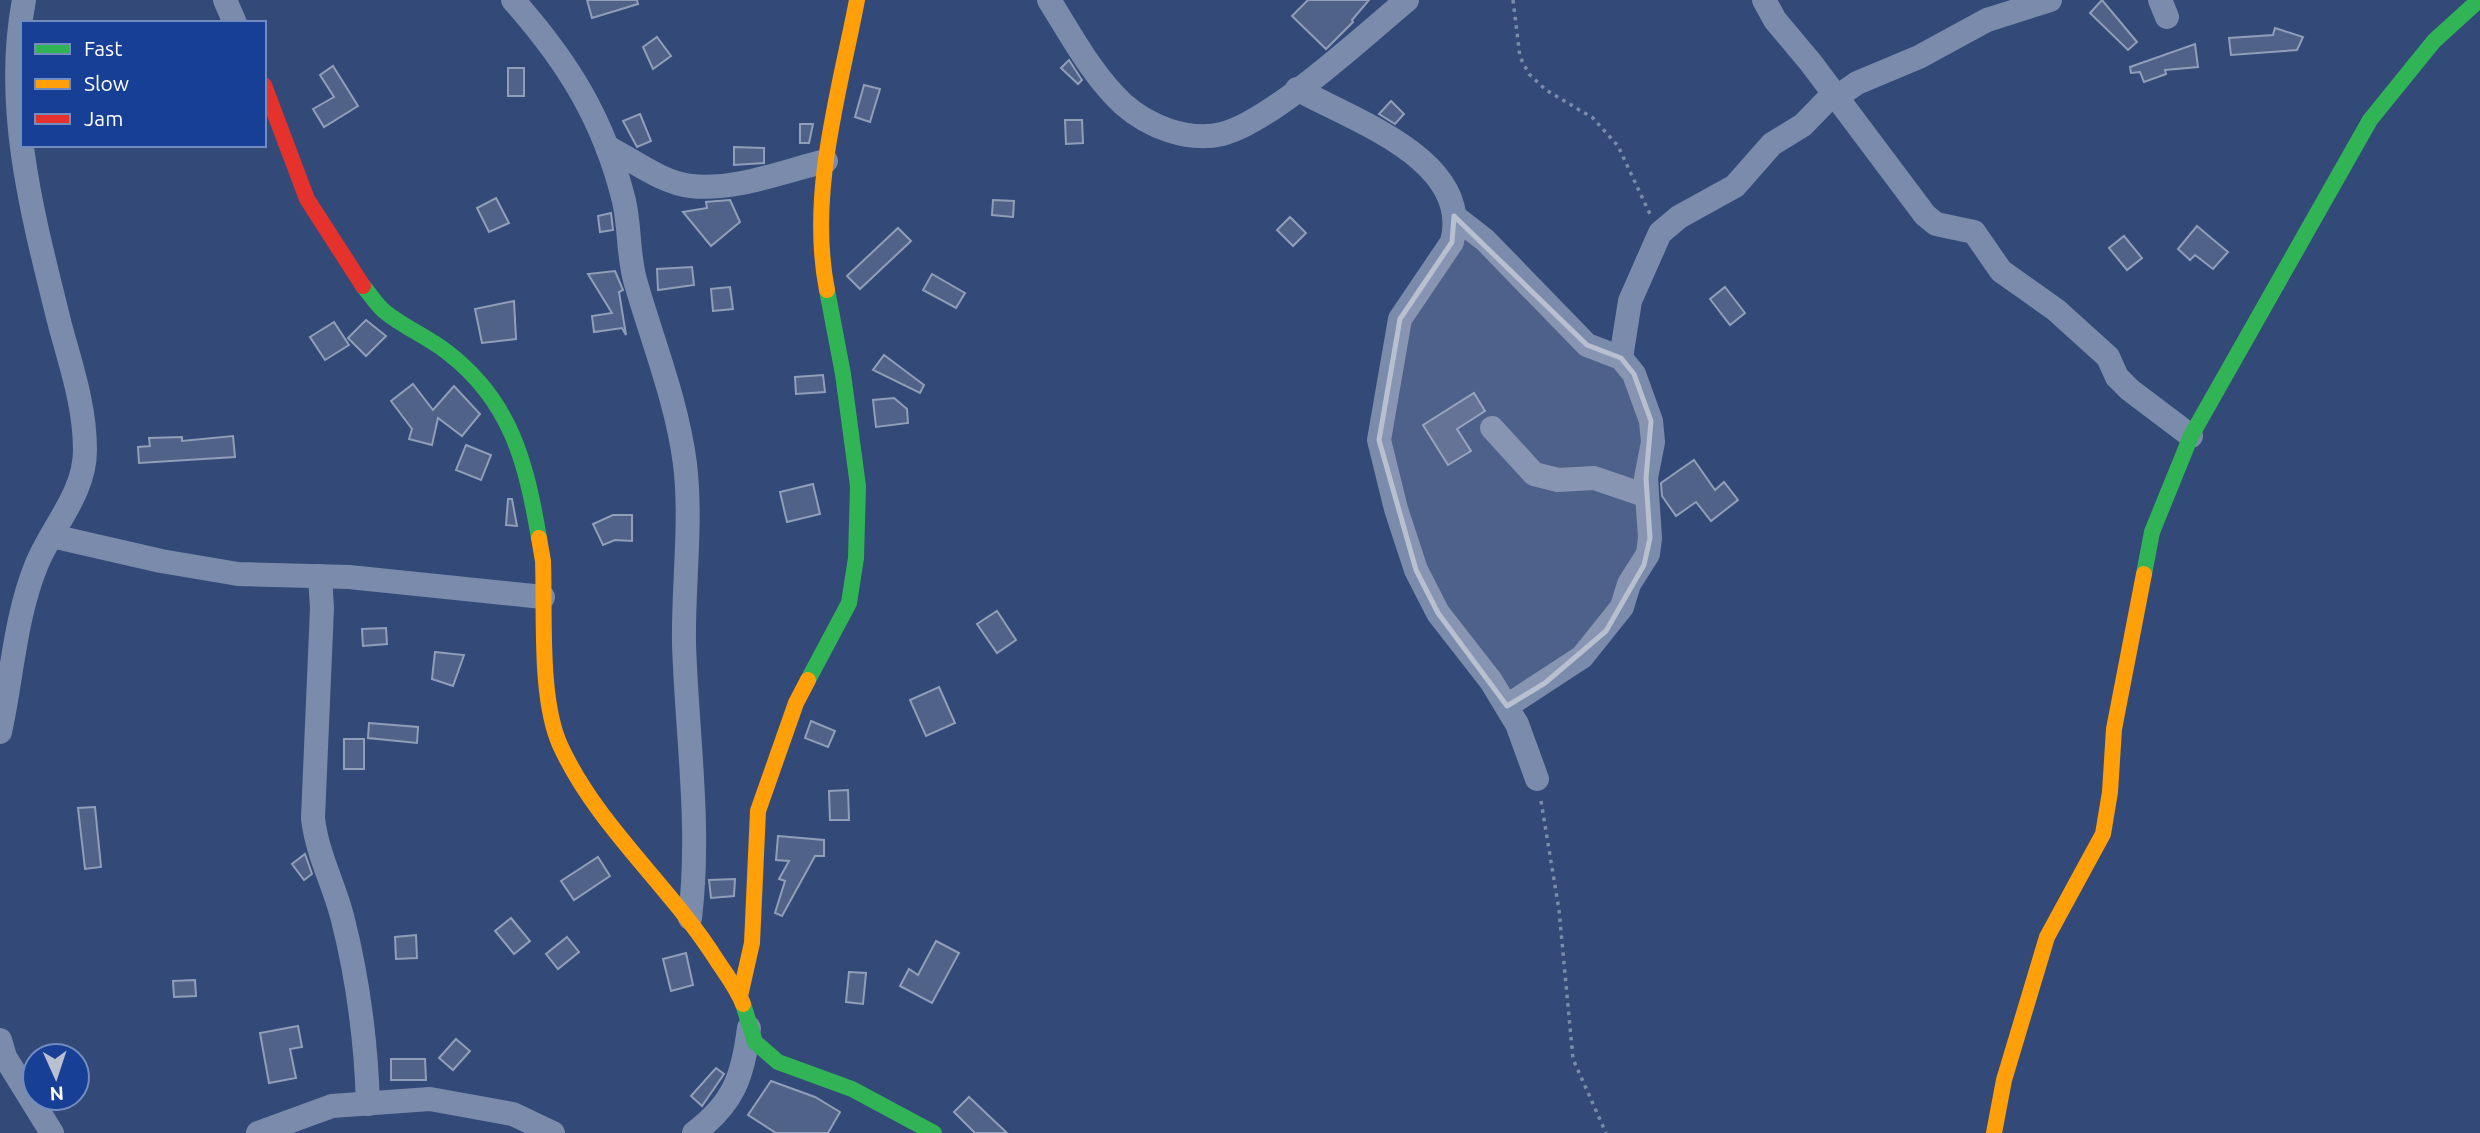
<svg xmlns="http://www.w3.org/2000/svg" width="2480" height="1133" viewBox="0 0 2480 1133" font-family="Ubuntu,sans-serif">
<rect width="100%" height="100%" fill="#334a78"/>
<!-- building -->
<g fill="#506287" stroke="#909eb8" stroke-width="2">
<polygon points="587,0 637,0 638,4 592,18"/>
<polygon points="1308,0 1369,0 1352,20 1353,22 1326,49 1292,16"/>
<polygon points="2102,0 2137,42 2128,50 2090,13"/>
<polygon points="2275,28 2303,37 2297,50 2231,55 2229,38 2273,35"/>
<polygon points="657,37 671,56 653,69 643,47"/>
<polygon points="2195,44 2198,67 2165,70 2166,74 2144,82 2140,72 2131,73 2130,67"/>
<polygon points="1069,60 1082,80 1078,84 1061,68"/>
<polygon points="333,66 358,106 324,127 313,109 334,97 320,75"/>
<rect x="508" y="68" width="16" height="28"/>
<polygon points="864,85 880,89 870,122 855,117"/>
<polygon points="1391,101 1404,114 1395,124 1379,114"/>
<polygon points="640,114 651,141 637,147 623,121"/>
<polygon points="1065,120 1082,120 1083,143 1066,144"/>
<polygon points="800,124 813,124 809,143 800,143"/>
<polygon points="734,147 764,148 764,163 734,165"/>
<polygon points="496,198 509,223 489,232 477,208"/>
<polygon points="730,200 740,222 711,246 683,212 707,208 706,202"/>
<polygon points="993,200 1014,201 1013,217 992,215"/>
<polygon points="611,213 613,230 600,232 598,216"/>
<polygon points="1290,217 1306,233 1293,246 1277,230"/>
<polygon points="2197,226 2228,252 2213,269 2195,255 2190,260 2178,249"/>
<polygon points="898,228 911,241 860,289 847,276"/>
<polygon points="2124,236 2142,258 2127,270 2109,248"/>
<polygon points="692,267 694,285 658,290 657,269"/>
<polygon points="615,271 623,290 619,292 626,335 622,328 594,332 592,316 612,313 588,274"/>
<polygon points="932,274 965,293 956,308 923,290"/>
<polygon points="730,287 733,309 713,311 711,289"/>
<polygon points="1725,287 1745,313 1730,325 1710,299"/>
<polygon points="514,301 516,339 482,343 475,309"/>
<polygon points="366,320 386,336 366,356 348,338"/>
<polygon points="334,322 349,345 325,360 310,337"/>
<polygon points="884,355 924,385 920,393 873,370"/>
<polygon points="823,375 825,392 796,394 795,377"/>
<polygon points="413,384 433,410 454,386 480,414 462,436 438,418 432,445 409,439 412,429 391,401"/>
<polygon points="1474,393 1485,411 1457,429 1471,451 1448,465 1423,425"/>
<polygon points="894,398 907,409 908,423 876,427 873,400"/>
<polygon points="233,436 235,457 139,463 138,447 150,446 149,438 182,437 182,441"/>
<polygon points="466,445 491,455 481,480 456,470"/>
<polygon points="1694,460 1715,490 1724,482 1738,500 1711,521 1696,502 1676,516 1662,496 1661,483"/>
<polygon points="813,484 820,514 787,522 780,492"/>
<polygon points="508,499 512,499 517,526 506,525"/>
<polygon points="613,515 632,515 632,541 615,540 603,545 593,524"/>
<polygon points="997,611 1016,640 997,653 977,624"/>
<polygon points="386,628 387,644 363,646 362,629"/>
<polygon points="435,652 464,655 453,686 432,679"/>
<polygon points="939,687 955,723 926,736 910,700"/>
<polygon points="811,721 835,731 828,747 805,738"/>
<polygon points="369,723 418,727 417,743 368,738"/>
<rect x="344" y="739" width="20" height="30"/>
<polygon points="848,790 849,820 830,820 829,791"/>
<polygon points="95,807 101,867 85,869 78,808"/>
<polygon points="778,836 824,840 824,856 815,856 782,916 775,913 785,881 779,879 789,861 776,860"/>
<polygon points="305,854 312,874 304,880 292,864"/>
<polygon points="598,857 610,876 574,900 561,881"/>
<polygon points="735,879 734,896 711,898 709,880"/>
<polygon points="511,918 530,941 514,954 495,931"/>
<polygon points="416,935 417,958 396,959 395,937"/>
<polygon points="567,937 579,952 558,969 546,954"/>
<polygon points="936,941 959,953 932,1003 900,986 909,969 918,975"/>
<polygon points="686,953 693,985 671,991 663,959"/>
<polygon points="849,972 866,973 863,1004 846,1002"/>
<polygon points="195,980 196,996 174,997 173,981"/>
<polygon points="298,1026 302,1047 290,1049 296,1078 269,1083 260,1033"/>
<polygon points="456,1039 470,1051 453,1070 439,1058"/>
<polygon points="391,1059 425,1059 426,1080 391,1080"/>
<polygon points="716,1068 724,1074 702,1106 691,1096"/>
<polygon points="771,1081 815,1097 840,1112 828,1133 776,1133 748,1115"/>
<polygon points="969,1097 1007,1133 975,1133 954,1112"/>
</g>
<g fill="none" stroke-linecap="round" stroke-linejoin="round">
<!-- path -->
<g stroke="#7b8bab" stroke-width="3.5" stroke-dasharray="3.5 5" stroke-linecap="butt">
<polyline points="1513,0 1520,57 1529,74 1546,90 1593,118 1618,146 1650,214"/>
<polyline points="1541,801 1559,910 1573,1059 1606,1133"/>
</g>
<!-- street -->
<g stroke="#7b8bab" stroke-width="24">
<polyline points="225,0 235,23"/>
<path d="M513,0C568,62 604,120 624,201C630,227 628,255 635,280C652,340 677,401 685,464C692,523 683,584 684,644C687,736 701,826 690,918"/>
<path d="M1049,0C1071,35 1092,75 1123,104C1149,127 1188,142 1222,134C1271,122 1365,35 1407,0"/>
<polyline points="1764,0 1775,20 1811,63 1925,215 1936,224 1974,232 2001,271 2056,310 2108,357 2117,377 2130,390 2191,436"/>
<polyline points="2160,0 2167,17"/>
<path d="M1297,89C1352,120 1474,160 1452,242L1400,319L1379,440L1396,509L1416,570L1438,613L1491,681L1517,724L1537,779"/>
<polyline points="1837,97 1857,83 1919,57 1987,20 2050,0"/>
<path d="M607,147C633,160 662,183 691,186C735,191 784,171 826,161"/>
<polyline points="1454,216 1485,240 1587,345 1621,358 1634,374 1651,421 1653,442 1646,478 1650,538 1648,554 1629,584 1622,607 1582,657 1507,706"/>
<polyline points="1621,358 1630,301 1660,233 1679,217 1735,186 1772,144 1803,125 1834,93"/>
<polyline points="1492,428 1534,474 1558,480 1594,478 1647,496"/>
<polyline points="52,536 161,561 238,574 349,577 543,597"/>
<path d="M320,576L322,608L313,818C317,854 333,882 342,916C358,978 366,1040 368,1104"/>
<path d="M0,732C12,677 15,618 36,566C52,526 85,494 85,450C85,406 71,366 60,325C34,220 3,109 24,0"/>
<polyline points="0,1040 5,1057 52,1133"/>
<polyline points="258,1133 332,1106 430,1099 513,1114 553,1133"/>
<path d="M694,1133C734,1103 743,1076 749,1028"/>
</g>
<!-- fast -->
<g stroke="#30b455" stroke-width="16">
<path d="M363,286C370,294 376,304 384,311C403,327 428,337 447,352C511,401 526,462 539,538"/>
<polyline points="2144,574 2152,532 2191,436 2370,120 2434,41 2479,0"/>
<polyline points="808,680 849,603 856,558 858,486 843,374 827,290"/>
<polyline points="743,1004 755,1042 778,1062 852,1089 934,1133"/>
</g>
<!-- slow -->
<g stroke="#ff9f0a" stroke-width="16">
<path d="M827,290C808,195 839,94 857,0"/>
<path d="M539,538L543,561C545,614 539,698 560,745C597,826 669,885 716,959C725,973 737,988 743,1004"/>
<polyline points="740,996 752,943 758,811 796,703 808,680"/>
<polyline points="1994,1133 2004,1080 2047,937 2103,834 2110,792 2114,729 2144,574"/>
</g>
<!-- jam -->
<polyline stroke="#e5322d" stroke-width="16" points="264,85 307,199 363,286"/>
</g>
<!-- marked area -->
<path fill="#b8c0d0" fill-opacity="0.2" stroke="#b8c0d0" stroke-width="5" stroke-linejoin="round" d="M1454,216L1587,345L1621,358L1634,374L1651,421L1646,478L1650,538L1644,565L1606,631L1545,683L1507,706L1438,613L1416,570L1379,440L1400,319L1452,242Z"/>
<!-- legend -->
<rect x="21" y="21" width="245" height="126" fill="#163f95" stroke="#738cbf" stroke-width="2"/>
<rect x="35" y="44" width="35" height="10" fill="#30b455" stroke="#738cbf" stroke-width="2"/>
<text x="84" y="56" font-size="21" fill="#ffffff">Fast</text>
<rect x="35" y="79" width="35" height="10" fill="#ff9f0a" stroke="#738cbf" stroke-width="2"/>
<text x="84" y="91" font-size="21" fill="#ffffff">Slow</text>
<rect x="35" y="114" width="35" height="10" fill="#e5322d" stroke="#738cbf" stroke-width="2"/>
<text x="84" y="126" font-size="21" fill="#ffffff">Jam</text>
<!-- north arrow -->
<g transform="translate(56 1077) rotate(177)"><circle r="33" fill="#163f95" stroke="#738cbf" stroke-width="2"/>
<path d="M0-5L12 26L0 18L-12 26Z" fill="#b8c0d0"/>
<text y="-10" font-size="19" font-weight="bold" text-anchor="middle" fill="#ffffff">N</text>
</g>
</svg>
